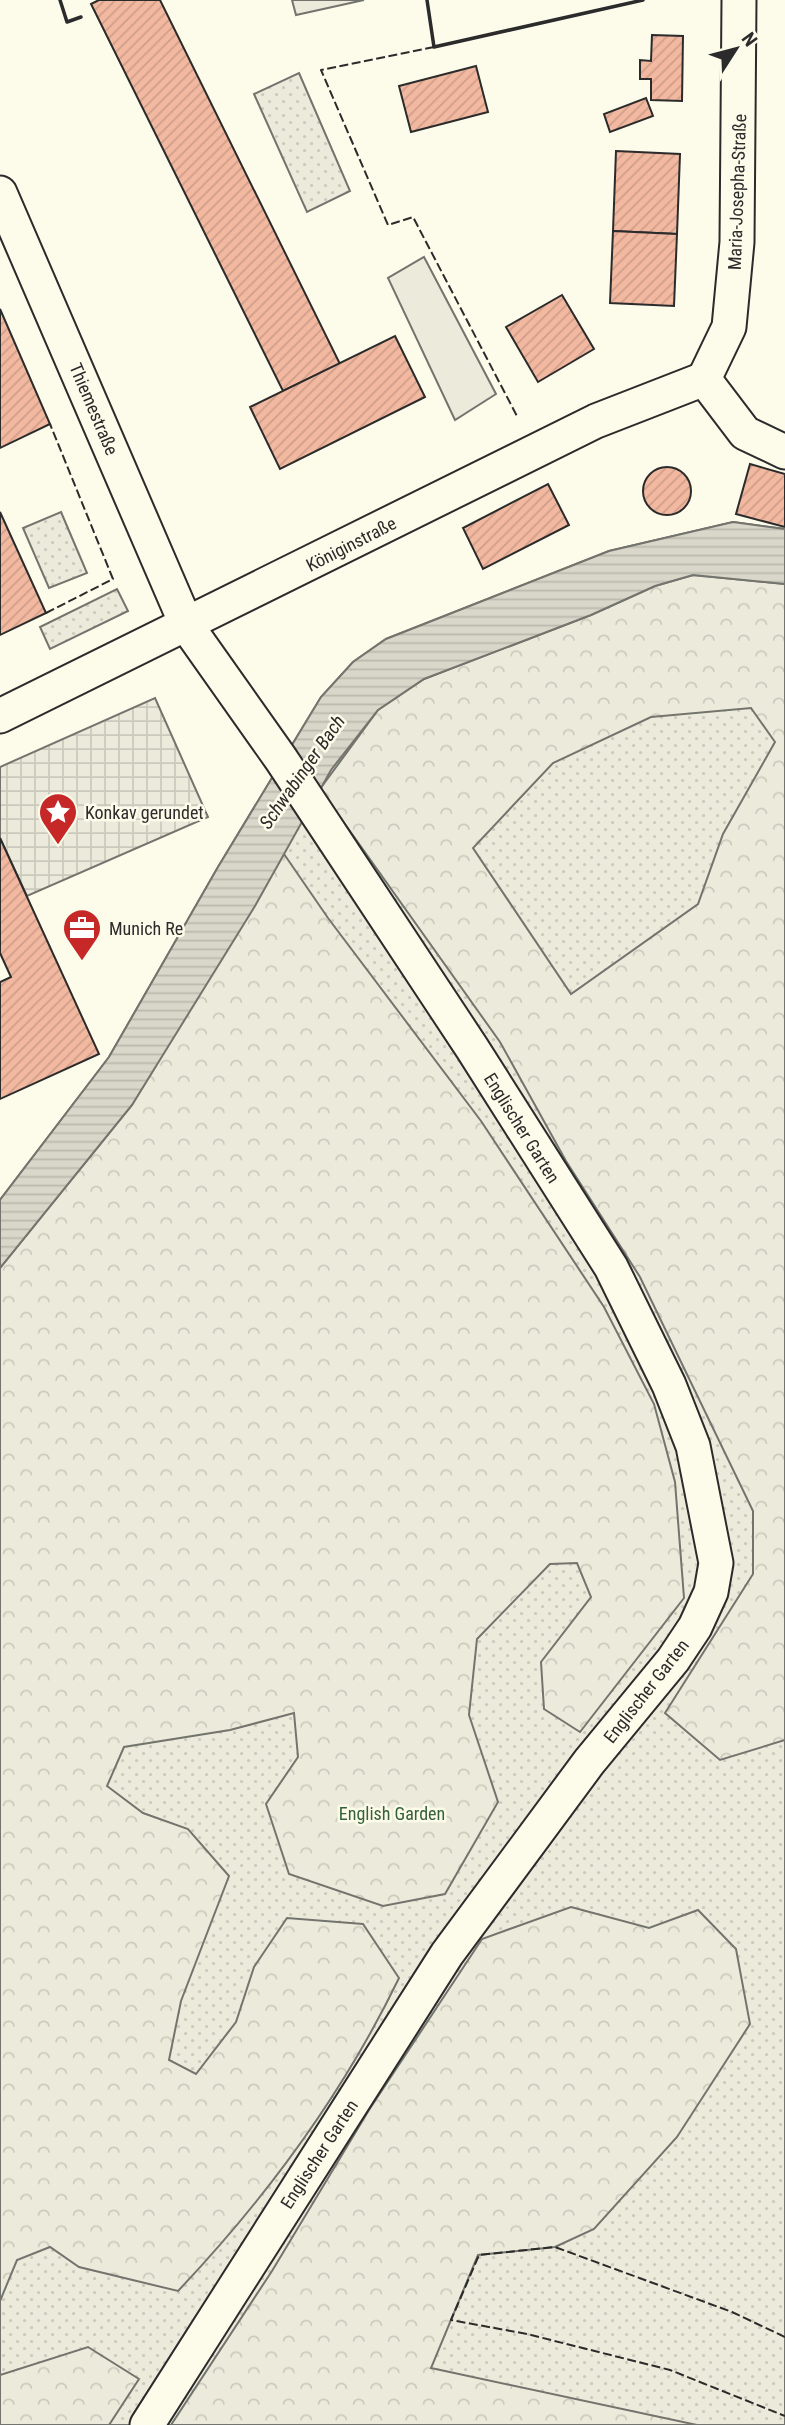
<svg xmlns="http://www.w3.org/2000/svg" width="785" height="2425" viewBox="0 0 785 2425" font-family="'Roboto Condensed',sans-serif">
<defs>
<pattern id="grass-dots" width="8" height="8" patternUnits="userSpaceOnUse" patternTransform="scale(1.75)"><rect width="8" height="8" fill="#ecebdb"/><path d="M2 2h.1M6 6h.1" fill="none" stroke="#cbcabc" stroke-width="1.8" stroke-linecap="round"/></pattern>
<pattern id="forest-crowns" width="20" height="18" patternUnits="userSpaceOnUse" patternTransform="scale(1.75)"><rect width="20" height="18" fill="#ecebdb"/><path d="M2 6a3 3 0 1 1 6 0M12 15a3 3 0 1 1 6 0" fill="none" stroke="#cbcabc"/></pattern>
<pattern id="plaza-grid" width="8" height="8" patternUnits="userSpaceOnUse" patternTransform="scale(1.75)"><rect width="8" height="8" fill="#eceadb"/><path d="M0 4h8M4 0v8" fill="none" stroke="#cbc9bc"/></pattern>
<pattern id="water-rules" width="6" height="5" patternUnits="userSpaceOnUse" patternTransform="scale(1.75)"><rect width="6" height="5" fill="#d8d7c9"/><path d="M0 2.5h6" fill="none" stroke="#bab9ad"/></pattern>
<pattern id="building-hatch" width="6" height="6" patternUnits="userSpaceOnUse" patternTransform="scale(1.75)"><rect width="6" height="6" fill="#f2b8a0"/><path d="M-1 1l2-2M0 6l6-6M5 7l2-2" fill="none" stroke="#d09e8a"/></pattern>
</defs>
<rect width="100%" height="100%" fill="#fdfbea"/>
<!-- grass -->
<g fill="url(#grass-dots)" stroke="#74746e" stroke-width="2">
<polygon points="299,73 350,191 307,212 254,94"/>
<polygon points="61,512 87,573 49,588 23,528"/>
<polygon points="733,522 785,529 785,2425 0,2425 0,1200 109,1057 218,867 321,697 353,662 386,639 609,551"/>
<polygon points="117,589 128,611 50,649 40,627"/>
</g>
<!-- forest -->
<g fill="url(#forest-crowns)" stroke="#74746e" stroke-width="2" fill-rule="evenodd">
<path d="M693,575L785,584V1740L720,1760L665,1713L753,1574V1511L640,1277L566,1161L500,1042L320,789L378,710L424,679L591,615L655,586ZM751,708L775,742L723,834L698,904L571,994L473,848L553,763L651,717Z"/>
<path d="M284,854L328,918L481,1121L604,1307L654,1404L675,1482L684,1598L580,1732L544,1709L541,1662L591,1597L577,1563L550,1564L477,1639L469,1715L498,1802L445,1894L383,1906L289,1874L266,1804L298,1757L294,1713L230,1730L124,1747L107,1786L143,1813L188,1829L229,1876L181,2001L169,2060L196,2074L236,2022L254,1967L287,1918L363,1924L399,1978C343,2094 266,2198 178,2291L79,2267L50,2247L17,2260L0,2301V1268L132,1105Z"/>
<polygon points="571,1907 649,1928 698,1910 736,1949 750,2024 677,2137 594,2229 555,2247 478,2255 431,2368 697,2425 171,2425 272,2271 369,2110 482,1939"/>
<polygon points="88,2347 139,2379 109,2425 0,2425 0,2375"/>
</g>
<!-- parking -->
<g fill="#eceadb" stroke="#74746e" stroke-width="2">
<polygon points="292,0 364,0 296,15"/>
<polygon points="424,257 496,394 455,420 388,278"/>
</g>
<!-- plaza -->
<polygon fill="url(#plaza-grid)" stroke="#74746e" stroke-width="2" points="155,698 208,817 27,896 0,838 0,767"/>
<!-- water -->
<polygon fill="url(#water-rules)" stroke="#74746e" stroke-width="2" points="733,522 785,529 785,584 693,575 655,586 591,615 424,679 378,710 331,770 255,906 132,1105 0,1268 0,1200 109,1057 218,867 321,697 353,662 386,639 609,551"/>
<!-- building -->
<g fill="url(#building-hatch)" stroke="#2b2b2b" stroke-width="2">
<polygon points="99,0 160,0 340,364 283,391 95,12 91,4"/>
<polygon points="652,35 683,36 682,101 651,100 651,79 640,79 640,60 651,61"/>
<polygon points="476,66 488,112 411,132 399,86"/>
<polygon points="646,98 653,116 610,132 604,114"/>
<polygon points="616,151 680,154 677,234 613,231"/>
<polygon points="613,231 677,234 674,306 610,303"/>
<polygon points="562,295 594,349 538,382 506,327"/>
<polygon points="0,309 50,424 0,448"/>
<polygon points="395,336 425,397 280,469 250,407"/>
<polygon points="750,464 785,474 785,527 736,514"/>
<circle cx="667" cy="491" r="24"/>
<polygon points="548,484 569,525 483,569 463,528"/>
<polygon points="0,512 46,613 0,635"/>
<polygon points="0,838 99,1054 0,1099 0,982 11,977 0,953"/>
</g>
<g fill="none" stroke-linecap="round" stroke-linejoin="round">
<defs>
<g id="street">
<polyline points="0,193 187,626 281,759 472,1048 611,1267 669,1385 693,1446 716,1563 711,1592 695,1627 673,1660 589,1762 447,1954 147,2425"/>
<polyline points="704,379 729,327 737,242 739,0"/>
<polyline points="704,379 745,433 785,452"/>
<polyline points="0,716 596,421 704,379"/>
</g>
</defs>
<!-- street casing -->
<use href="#street" stroke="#2b2b2b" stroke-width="37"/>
<!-- street -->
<use href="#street" stroke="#fdfbea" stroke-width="33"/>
<!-- fence -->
<g stroke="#2b2b2b" stroke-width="2" stroke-dasharray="9 3.5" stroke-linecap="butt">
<polyline points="434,47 321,70 388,225 413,217 518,418"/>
<polyline points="46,613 113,579 50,424"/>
<polyline points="785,2337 732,2312 555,2247 479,2255 451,2320 527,2334 670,2370 785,2416"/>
</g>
<!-- wall -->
<g stroke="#2b2b2b" stroke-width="3.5">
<polyline points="60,0 67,22 81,17"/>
<polyline points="427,0 434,47 643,0"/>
</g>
</g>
<!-- icons -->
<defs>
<symbol id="sight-pin" viewBox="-11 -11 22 30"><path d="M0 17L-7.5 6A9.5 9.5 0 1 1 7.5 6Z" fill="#c62828" stroke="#fdfbea"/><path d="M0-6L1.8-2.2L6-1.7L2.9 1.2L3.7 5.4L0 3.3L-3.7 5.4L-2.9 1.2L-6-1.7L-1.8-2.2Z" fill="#fff"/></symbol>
<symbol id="office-pin" viewBox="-11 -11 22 30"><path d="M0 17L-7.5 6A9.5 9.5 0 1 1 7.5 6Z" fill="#c62828" stroke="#fdfbea"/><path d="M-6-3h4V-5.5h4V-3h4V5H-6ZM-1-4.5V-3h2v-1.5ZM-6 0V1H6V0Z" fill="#fff"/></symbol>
</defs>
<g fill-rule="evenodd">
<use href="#sight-pin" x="36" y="790" width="44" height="60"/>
<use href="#office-pin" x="60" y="906" width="44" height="60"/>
</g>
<g text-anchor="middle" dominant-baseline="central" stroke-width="5" stroke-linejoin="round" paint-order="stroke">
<!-- street labels -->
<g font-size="18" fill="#2b2b2b" stroke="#fdfbea">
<text transform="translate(737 192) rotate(-88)">Maria-Josepha-Straße</text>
<text transform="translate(94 409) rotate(67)">Thiemestraße</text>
<text transform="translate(351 544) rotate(-27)">Königinstraße</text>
<text transform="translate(522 1128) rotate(58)">Englischer Garten</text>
<text transform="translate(646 1691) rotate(-52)">Englischer Garten</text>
<text transform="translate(319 2154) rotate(-57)">Englischer Garten</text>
</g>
<!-- poi labels -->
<g font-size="18" fill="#2b2b2b" stroke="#fdfbea" text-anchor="start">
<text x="85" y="812">Konkav gerundet</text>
<text x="109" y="928">Munich Re</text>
</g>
<!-- park labels -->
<g font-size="18" fill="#34623c" stroke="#fdfbea">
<text x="392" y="1813">English Garden</text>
</g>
<!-- water labels -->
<g font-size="19" font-style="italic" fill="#2b2b2b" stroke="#fdfbea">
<text transform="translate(302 772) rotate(-55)">Schwabinger Bach</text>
</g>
</g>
<!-- north arrow -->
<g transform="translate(736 49) rotate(54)" stroke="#fdfbea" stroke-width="5" paint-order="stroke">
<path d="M0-5L12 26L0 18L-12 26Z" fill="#2b2b2b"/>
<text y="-10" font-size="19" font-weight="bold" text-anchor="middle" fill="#2b2b2b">N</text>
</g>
</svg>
